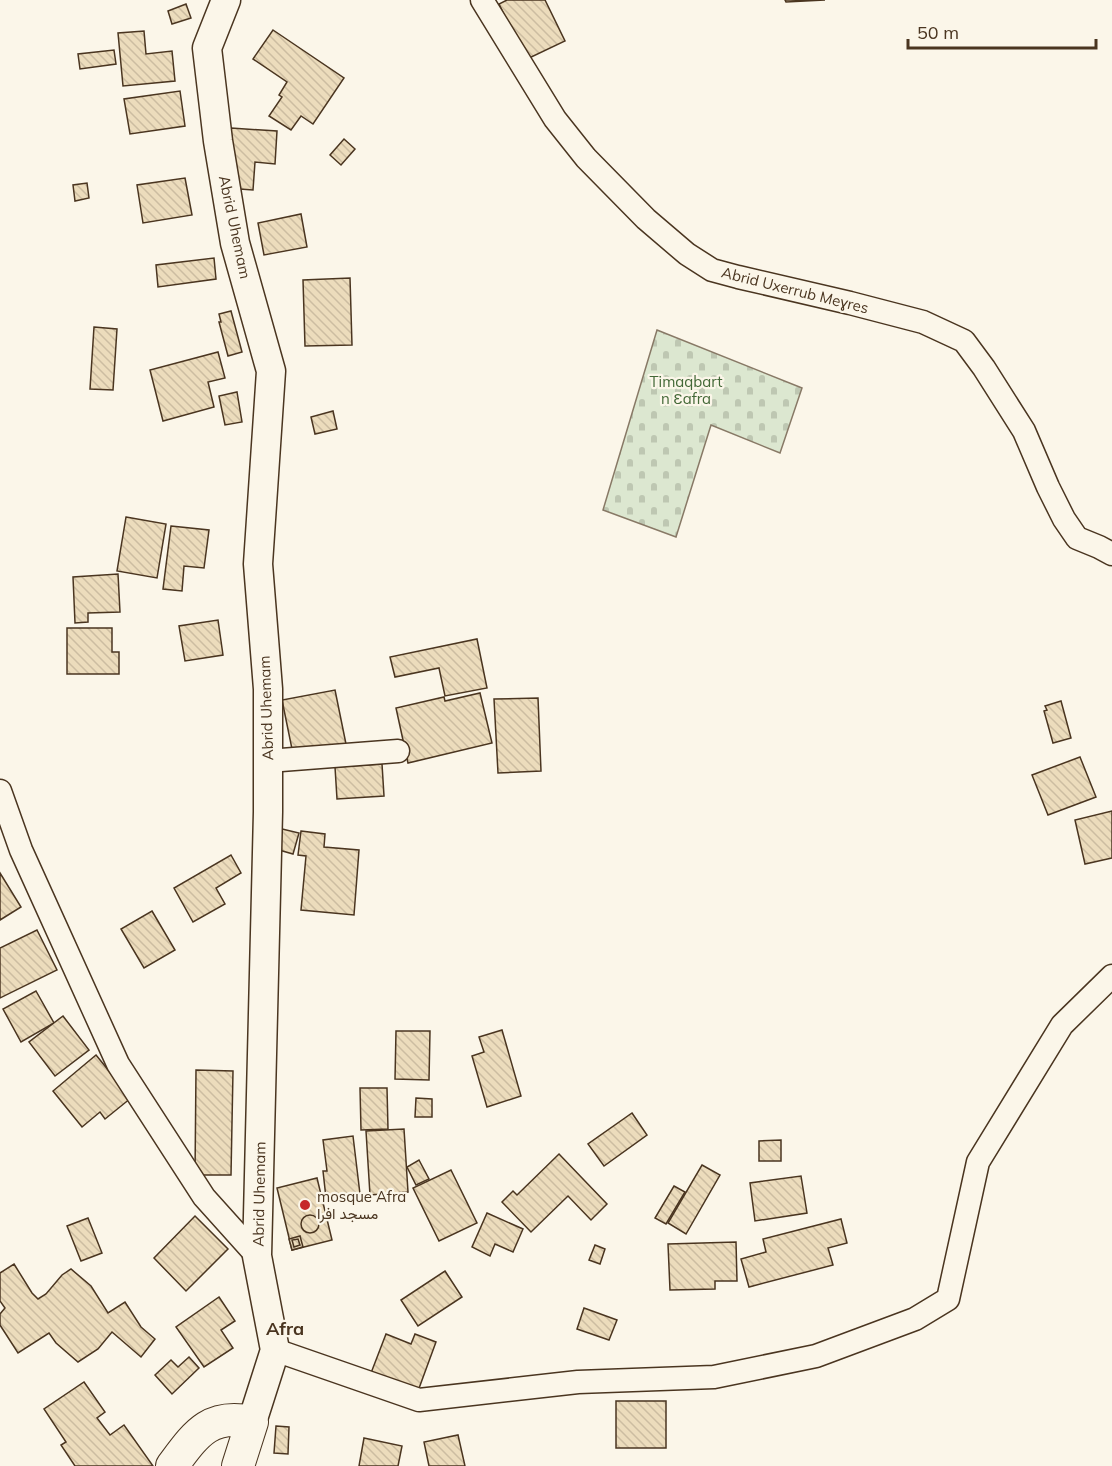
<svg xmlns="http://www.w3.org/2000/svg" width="1112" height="1466" viewBox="0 0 1112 1466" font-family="Mulish,Vazirmatn,sans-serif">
<defs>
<pattern id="cemetery-stones" width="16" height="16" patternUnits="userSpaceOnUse" patternTransform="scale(1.5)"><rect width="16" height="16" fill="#dce7d0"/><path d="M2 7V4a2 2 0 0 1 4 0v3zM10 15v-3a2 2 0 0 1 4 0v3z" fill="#bec7b2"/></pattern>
<pattern id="building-back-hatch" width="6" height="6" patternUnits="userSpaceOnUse" patternTransform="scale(1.5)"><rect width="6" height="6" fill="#ecdcbc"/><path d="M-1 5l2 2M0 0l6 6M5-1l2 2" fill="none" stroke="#ccbda1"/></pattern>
</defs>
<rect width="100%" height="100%" fill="#fbf6e9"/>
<!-- cemetery -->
<polygon fill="url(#cemetery-stones)" stroke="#887966" stroke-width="1.5" points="657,330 802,388 780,453 711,425 676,537 603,510"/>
<!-- building -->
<g fill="url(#building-back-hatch)" stroke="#4a3520" stroke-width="1.5">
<polygon points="507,0 545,0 565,41 525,60 499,4"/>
<polygon points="785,0 825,0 786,2"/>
<polygon points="186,4 191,18 172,24 168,11"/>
<polygon points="273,30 344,78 313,124 301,116 291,130 269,116 282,97 279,95 287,82 253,59"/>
<polygon points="144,31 146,54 172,51 175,81 123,86 118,33"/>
<polygon points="114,50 116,64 80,69 78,54"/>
<polygon points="180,91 185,126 130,134 124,99"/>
<polygon points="231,128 277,131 275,164 255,162 253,190 226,188"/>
<polygon points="344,139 355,149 341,165 330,155"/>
<polygon points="185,178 192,215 143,223 137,185"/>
<polygon points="87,183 89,198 75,201 73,185"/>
<polygon points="301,214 307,247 264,255 258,223"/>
<polygon points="214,258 216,279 158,287 156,265"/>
<polygon points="350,278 352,345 305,346 303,280"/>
<polygon points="231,311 242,352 228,356 219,322 221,322 219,314"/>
<polygon points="94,327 117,329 113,390 90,389"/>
<polygon points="218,352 225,378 208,382 214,407 163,421 150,370"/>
<polygon points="237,392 242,422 225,425 219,396"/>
<polygon points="333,411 337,429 315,434 311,417"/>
<polygon points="126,517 166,524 157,578 117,571"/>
<polygon points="171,526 209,530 204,568 184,566 182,591 163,589"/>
<polygon points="118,574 120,612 88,613 88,622 75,623 73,577"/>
<polygon points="218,620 223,655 185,661 179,626"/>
<polygon points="67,628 112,628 112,652 119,652 119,674 67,674"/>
<polygon points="477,639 487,688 445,696 439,668 395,677 390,657"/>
<polygon points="335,690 346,744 293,754 282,700"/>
<polygon points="480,693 492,743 408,763 396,708 444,697 445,701"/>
<polygon points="538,698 541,771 498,773 494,699"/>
<polygon points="1061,701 1071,738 1053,743 1044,711 1047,710 1045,706"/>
<polygon points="1080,757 1096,797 1048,815 1032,775"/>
<polygon points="382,764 384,796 337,799 335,767"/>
<polygon points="1112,811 1112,858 1085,864 1075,820"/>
<polygon points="278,828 299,833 293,854 272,848"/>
<polygon points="301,831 325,834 324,847 359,850 354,915 301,910 306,856 298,855"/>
<polygon points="231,855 241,873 216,888 225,904 193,922 174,888"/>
<polygon points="0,873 21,907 0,920"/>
<polygon points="152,911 175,950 144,968 121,929"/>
<polygon points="37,930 57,970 0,998 0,948"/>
<polygon points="36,991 54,1023 21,1042 3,1009"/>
<polygon points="63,1016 89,1050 55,1076 29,1042"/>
<polygon points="502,1030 521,1096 487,1107 472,1056 484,1052 479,1037"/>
<polygon points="396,1031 430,1031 429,1080 395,1079"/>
<polygon points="96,1055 131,1098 105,1119 100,1112 82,1127 53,1091"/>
<polygon points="196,1070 233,1071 231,1175 195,1175"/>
<polygon points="360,1088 387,1088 388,1129 361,1130"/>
<polygon points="416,1098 432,1099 432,1117 415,1117"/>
<polygon points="632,1113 647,1135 604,1166 588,1144"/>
<polygon points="404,1129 408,1192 370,1195 366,1131"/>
<polygon points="353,1136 360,1194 326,1198 323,1171 327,1171 323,1140"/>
<polygon points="781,1140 781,1161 759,1161 759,1141"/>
<polygon points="559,1154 607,1204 591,1220 568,1196 531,1232 502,1202 513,1191 517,1195"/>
<polygon points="419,1160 429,1179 416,1185 407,1167"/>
<polygon points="702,1165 720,1175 686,1234 668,1223"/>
<polygon points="451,1170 477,1223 439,1241 413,1188"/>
<polygon points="801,1176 807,1213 755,1221 750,1183"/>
<polygon points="317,1178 332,1240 292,1250 277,1188"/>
<polygon points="674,1186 685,1192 666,1224 655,1218"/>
<polygon points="487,1213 523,1229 513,1252 495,1244 490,1256 472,1247"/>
<circle cx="310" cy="1224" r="9"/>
<polygon points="195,1216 228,1249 186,1291 154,1258"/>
<polygon points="88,1218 102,1253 81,1261 67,1226"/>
<polygon points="841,1219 847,1243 828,1248 833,1265 749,1287 741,1259 766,1252 763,1239"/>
<polygon points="300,1236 303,1247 292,1250 289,1239"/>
<polygon points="298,1239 300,1245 294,1247 292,1240"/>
<polygon points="736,1242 737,1281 715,1281 715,1289 670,1290 668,1244"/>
<polygon points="595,1245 605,1249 600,1264 589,1260"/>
<polygon points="14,1264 32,1293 38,1299 46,1294 62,1275 71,1269 91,1286 108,1313 125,1302 141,1327 155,1339 141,1357 112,1332 98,1349 78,1362 56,1343 49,1333 18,1353 0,1325 0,1314 5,1308 0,1301 0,1273"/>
<polygon points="445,1271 462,1297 418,1326 401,1300"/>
<polygon points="219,1297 235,1321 221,1330 233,1348 204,1367 176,1327"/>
<polygon points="584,1308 617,1320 609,1340 577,1329"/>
<polygon points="386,1334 411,1344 415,1334 436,1342 418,1391 371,1373"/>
<polygon points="189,1357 199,1368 172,1394 155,1375 171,1360 178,1367"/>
<polygon points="84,1382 105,1412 97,1418 110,1435 124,1425 153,1466 75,1466 61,1445 66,1442 44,1409"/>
<rect x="616" y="1401" width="50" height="47"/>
<polygon points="276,1426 289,1427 288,1454 274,1453"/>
<polygon points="458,1435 465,1466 429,1466 424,1442"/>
<polygon points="364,1438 402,1446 398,1466 359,1466"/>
</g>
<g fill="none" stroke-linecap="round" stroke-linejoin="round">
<defs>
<g id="minor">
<polyline points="482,0 555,119 586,158 646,219 687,254 712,270 738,277 850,303 923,322 964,341 984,368 1024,431 1048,487 1064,519 1077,538 1099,547 1112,554"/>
<polyline points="268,761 398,751"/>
<polyline points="0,791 21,850 118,1064 204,1197 257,1256"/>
<polyline points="275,1350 419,1400 578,1382 714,1377 816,1356 915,1319 948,1299 978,1162 1062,1025 1112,976"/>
</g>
<polyline id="tertiary" points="226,0 207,48 218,141 235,243 271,371 258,564 268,689 268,812 257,1256 275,1350 252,1422"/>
<path id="secondary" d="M172,1466C196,1434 209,1413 252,1422L238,1466"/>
</defs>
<!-- minor casing -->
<use href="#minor" stroke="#4a3520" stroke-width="25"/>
<!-- tertiary casing -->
<use href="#tertiary" stroke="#4a3520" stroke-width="31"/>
<!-- secondary casing -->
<use href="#secondary" stroke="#4a3520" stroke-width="34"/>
<!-- minor -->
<use href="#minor" stroke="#fbf6e9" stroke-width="22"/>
<!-- tertiary -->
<use href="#tertiary" stroke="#fbf6e9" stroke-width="28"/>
<!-- secondary -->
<use href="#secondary" stroke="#fbf6e9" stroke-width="32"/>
</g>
<!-- markers -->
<circle fill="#c62828" stroke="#fbf6e9" stroke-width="2" cx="305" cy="1205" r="6"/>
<g text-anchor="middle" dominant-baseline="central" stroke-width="4.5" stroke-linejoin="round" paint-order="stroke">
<!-- street labels -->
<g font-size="15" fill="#4a3520" stroke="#fbf6e9">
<text transform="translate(235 227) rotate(78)">Abrid Uhemam</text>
<text transform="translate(795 290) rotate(14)">Abrid Uxerrub Meɣres</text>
<text transform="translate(266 708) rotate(-92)">Abrid Uhemam</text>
<text transform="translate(259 1194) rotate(-89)">Abrid Uhemam</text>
</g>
<!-- park labels -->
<g font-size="15" fill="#436837" stroke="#fbf6e9">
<text x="686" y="381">Timaqbart<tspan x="686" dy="17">n Ɛafra</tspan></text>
</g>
<!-- poi labels -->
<g font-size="15" fill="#4a3520" stroke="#fbf6e9" text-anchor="start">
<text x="317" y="1196">mosque Afra<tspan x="317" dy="17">مسجد افرا</tspan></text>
</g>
<!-- quarter labels -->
<g font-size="18" font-weight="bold" fill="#4a3520" stroke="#fbf6e9">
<text x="285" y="1328">Afra</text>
</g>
</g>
<!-- scale -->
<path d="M908 39v9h188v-9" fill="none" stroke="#4a3520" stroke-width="3"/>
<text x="917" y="39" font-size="18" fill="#4a3520" stroke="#fbf6e9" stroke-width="4.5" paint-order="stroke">50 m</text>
</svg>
